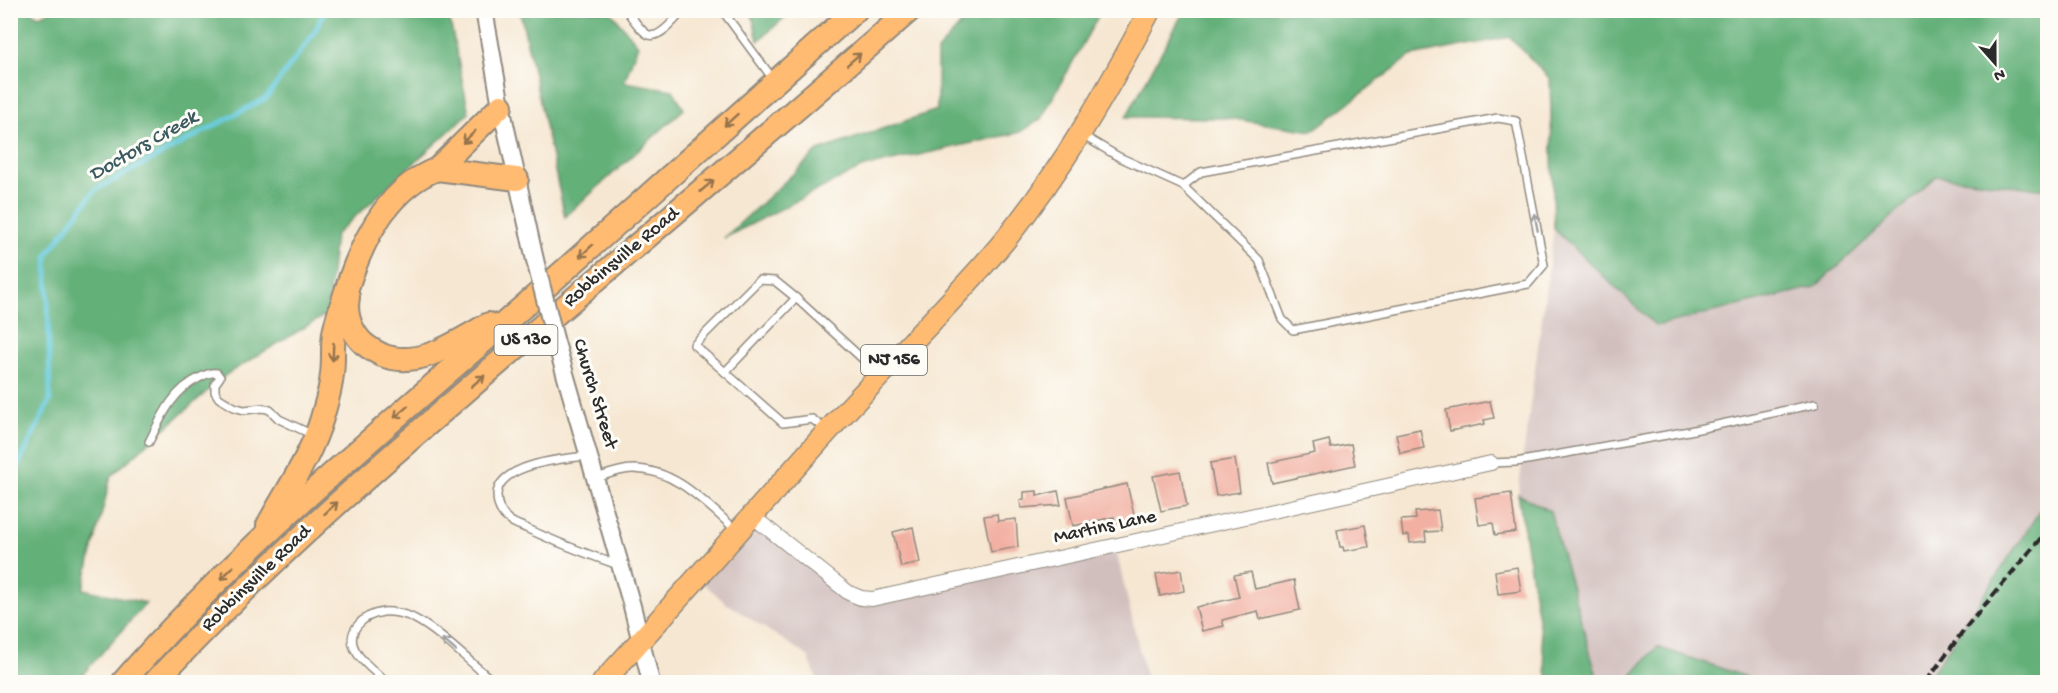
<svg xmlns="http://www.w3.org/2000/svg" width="2058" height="693" viewBox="0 0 2058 693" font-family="'Gochi Hand',sans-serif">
<rect width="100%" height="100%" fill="#fdfcf7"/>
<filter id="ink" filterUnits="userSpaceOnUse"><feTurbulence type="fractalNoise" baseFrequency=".0167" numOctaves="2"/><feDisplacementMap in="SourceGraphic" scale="12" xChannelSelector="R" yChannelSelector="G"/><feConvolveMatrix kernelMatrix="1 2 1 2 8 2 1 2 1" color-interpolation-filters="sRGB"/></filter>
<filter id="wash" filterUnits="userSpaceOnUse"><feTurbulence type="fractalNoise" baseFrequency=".008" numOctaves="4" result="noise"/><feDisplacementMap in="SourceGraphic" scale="24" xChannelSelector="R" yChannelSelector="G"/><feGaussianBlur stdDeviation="1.35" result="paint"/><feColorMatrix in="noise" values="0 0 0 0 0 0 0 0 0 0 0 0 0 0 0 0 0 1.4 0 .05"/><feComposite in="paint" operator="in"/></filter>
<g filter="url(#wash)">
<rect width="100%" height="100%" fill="#f6e7d2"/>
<!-- industrial -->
<g fill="#d1bfbd">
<polygon points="1937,176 2047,190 2047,500 1926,682 1762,682 1657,647 1626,682 1614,682 1597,678 1550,511 1518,494 1554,229 1656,326 1815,287"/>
<polygon points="752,516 861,598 1115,546 1147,682 818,682 808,656 726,603 697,578"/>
</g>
<!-- forest -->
<g fill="#63b079" stroke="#476e52" stroke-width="1.5">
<polygon points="53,10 448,11 469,113 335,235 327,314 227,374 111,476 83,589 146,603 76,682 11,682 10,11 30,11 39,16"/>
<polygon points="751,10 792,10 792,11 758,41"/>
<polygon points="520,11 610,11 638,45 624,82 673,90 684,109 565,217"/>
<polygon points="973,11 1101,11 1041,119 1021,132 861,168 724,238 818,151 937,110 937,51"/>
<polygon points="1184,11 2047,11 2047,190 1937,176 1815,287 1656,326 1554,229 1550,79 1510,37 1411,56 1312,131 1227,118 1126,117"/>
<polygon points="1518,494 1550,511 1597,677 1614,682 1548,682"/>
<polygon points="2047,500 2047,682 1926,682"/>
<polygon points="1657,647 1762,682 1626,682"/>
</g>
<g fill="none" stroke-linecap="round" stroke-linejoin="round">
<!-- stream -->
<polyline stroke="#5fc8db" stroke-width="5" points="10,482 50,400 47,255 95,190 266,98 314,33 325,10"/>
</g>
<g id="blocks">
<!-- building -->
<g fill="#f2b0a3">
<polygon points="1490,401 1494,418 1484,420 1485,424 1450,431 1446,410"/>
<polygon points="1420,429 1424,448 1400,453 1396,434"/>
<polygon points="1329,440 1331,448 1351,444 1355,465 1272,483 1268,463 1315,453 1313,444"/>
<polygon points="1235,459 1240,492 1216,496 1210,463"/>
<polygon points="1180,471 1187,506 1161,511 1153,476"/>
<polygon points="1127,484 1135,519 1115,523 1114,517 1073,526 1067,497"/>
<polygon points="1037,491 1037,496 1058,491 1061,505 1021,508 1020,500 1024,499 1024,492"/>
<polygon points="1511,493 1516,532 1495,535 1493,523 1479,525 1475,498"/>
<polygon points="1438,510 1441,531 1425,532 1426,541 1410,543 1409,535 1403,536 1401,520 1416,519 1415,512"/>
<polygon points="997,514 998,521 1016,519 1018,547 991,552 984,516"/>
<polygon points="1365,525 1369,547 1344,551 1343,547 1340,547 1337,530"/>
<polygon points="913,527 920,563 901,567 893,532"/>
<polygon points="1517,567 1521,591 1498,594 1495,571"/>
<polygon points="1181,570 1184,591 1160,596 1156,574"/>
<polygon points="1251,572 1255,589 1294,580 1300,610 1260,619 1258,611 1222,620 1224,626 1202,631 1196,607 1239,597 1234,575"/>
</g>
</g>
</g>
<g filter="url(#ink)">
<use href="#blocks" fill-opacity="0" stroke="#90897e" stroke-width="1.5"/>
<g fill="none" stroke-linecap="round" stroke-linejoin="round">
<defs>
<g id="service">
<path d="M626,10C632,17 641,32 649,35C660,39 677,17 683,10"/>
<polyline points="722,10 773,79"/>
<polyline points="1082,135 1119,157 1183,186 1259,260 1282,319 1293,330 1528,284 1544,265 1516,121 1498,118 1201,172 1183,186"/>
<polyline points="725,372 694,345 759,280 775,281 796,298"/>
<polyline points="825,429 812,419 783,423 725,372 796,298 878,373"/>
<path d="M149,442C162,416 172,391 199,378C205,375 210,372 217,373L220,377L215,384V392L219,398L234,407L244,410L263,408L270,410L279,419L313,435"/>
<path d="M588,456C565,458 498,464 497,495C497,505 500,513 508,519C513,524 522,526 528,529C558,543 587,554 618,565"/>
<polyline points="1491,463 1516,462 1689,431 1815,404"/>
<path d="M597,478C608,474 621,469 633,469C676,469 706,504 736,530"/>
<path d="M387,682C377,674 364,664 357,653C343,632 363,615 383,612C391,611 399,613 406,615C431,623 473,665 494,682"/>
</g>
<polyline id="minor" points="752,516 849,593 861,598 872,599 1491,463"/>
<g id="tertiary">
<polyline points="484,10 501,106 535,260"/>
<polyline points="555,339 632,606 651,682"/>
</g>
<path id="primary" d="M603,682C678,600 752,516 826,433C885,368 949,307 1005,240C1062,170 1108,90 1150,10"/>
<g id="trunk">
<polyline points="437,169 517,179"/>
<path d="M348,297C345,313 350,328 360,340C366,347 374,351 382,355C419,370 458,341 489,324"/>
<path d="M268,525C287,490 311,456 322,418C326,404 331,389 332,374C334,360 332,346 334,333C338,313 345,295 351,276C367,232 391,187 437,169L501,106"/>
<path d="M123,682C243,544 386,427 524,306C635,209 745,108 856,10"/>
<path d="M155,682C269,559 397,450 524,341C653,232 783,122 910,10"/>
</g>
</defs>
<!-- service casing -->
<use href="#service" stroke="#90897e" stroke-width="10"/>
<!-- minor casing -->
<use href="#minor" stroke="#90897e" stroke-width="16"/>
<!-- tertiary casing -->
<use href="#tertiary" stroke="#90897e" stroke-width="20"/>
<!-- primary casing -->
<use href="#primary" stroke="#90897e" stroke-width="24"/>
<!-- trunk casing -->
<use href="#trunk" stroke="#90897e" stroke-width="26"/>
<!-- service -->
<use href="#service" stroke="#fff" stroke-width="7"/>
<!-- minor -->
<use href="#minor" stroke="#fff" stroke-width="14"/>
<!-- tertiary -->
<use href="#tertiary" stroke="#fff" stroke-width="16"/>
<!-- primary -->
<use href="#primary" stroke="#ffbb71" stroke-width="21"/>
<!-- trunk -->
<use href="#trunk" stroke="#ffbb71" stroke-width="22"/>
<!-- rail -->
<polyline stroke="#2b2b2b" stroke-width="4.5" stroke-dasharray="9 4.5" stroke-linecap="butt" points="1926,682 1964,630 2048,530"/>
<defs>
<polyline id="tertiary-bridge" points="535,260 555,339"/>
</defs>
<!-- tertiary-bridge casing -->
<use href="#tertiary-bridge" stroke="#90897e" stroke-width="20" stroke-linecap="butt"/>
<!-- tertiary-bridge -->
<use href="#tertiary-bridge" stroke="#fff" stroke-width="16"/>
</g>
<!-- one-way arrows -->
<defs><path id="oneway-shaft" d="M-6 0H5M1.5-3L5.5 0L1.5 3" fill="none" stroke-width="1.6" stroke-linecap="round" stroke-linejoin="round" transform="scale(1.5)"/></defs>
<g stroke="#95734e">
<use href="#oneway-shaft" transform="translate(854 59) rotate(-41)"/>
<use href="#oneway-shaft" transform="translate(731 120) rotate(138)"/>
<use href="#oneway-shaft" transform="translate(469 137) rotate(136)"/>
<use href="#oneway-shaft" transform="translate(707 186) rotate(-40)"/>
<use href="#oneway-shaft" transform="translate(586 251) rotate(138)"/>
<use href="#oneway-shaft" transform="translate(333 352) rotate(92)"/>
<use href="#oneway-shaft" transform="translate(478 381) rotate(-40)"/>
<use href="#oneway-shaft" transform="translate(401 412) rotate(139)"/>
<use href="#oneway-shaft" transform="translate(331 508) rotate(-42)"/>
<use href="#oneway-shaft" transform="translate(227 573) rotate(135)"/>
</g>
<g stroke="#a0a0a0">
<use href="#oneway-shaft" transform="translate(1536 222) rotate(-101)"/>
<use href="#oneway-shaft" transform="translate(449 645) rotate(-140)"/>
</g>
</g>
<g text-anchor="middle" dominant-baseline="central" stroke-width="6" stroke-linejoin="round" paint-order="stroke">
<!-- shield labels -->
<g fill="#fdfcf7" stroke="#6a6a68" stroke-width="1.5">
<rect x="494.5" y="325" width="63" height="30" rx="4.5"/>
<rect x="861" y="345" width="66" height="30" rx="4.5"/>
</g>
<g font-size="18" font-weight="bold" fill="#2b2b2b">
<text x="526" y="340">US 130</text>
<text x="894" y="360">NJ 156</text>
</g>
<!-- street labels -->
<g font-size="20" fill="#2b2b2b" stroke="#fdfcf7">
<text transform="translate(622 258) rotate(-40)">Robbinsville Road</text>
<text transform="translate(594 394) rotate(73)">Church Street</text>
<text transform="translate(1105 528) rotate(-12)">Martins Lane</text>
<text transform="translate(257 579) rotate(-44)">Robbinsville Road</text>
</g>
<!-- water labels -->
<g font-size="21" font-style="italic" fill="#3b5a60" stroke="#fdfcf7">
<text transform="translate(144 147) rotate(-30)">Doctors Creek</text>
</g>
</g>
<!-- margin -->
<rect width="2058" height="693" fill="none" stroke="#fdfcf7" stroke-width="36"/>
<!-- north arrow -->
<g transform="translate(1995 63) rotate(159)" stroke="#fdfcf7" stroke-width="4.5" paint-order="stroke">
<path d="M0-4.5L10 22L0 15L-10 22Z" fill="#2b2b2b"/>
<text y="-9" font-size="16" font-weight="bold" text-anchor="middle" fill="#2b2b2b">N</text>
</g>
</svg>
